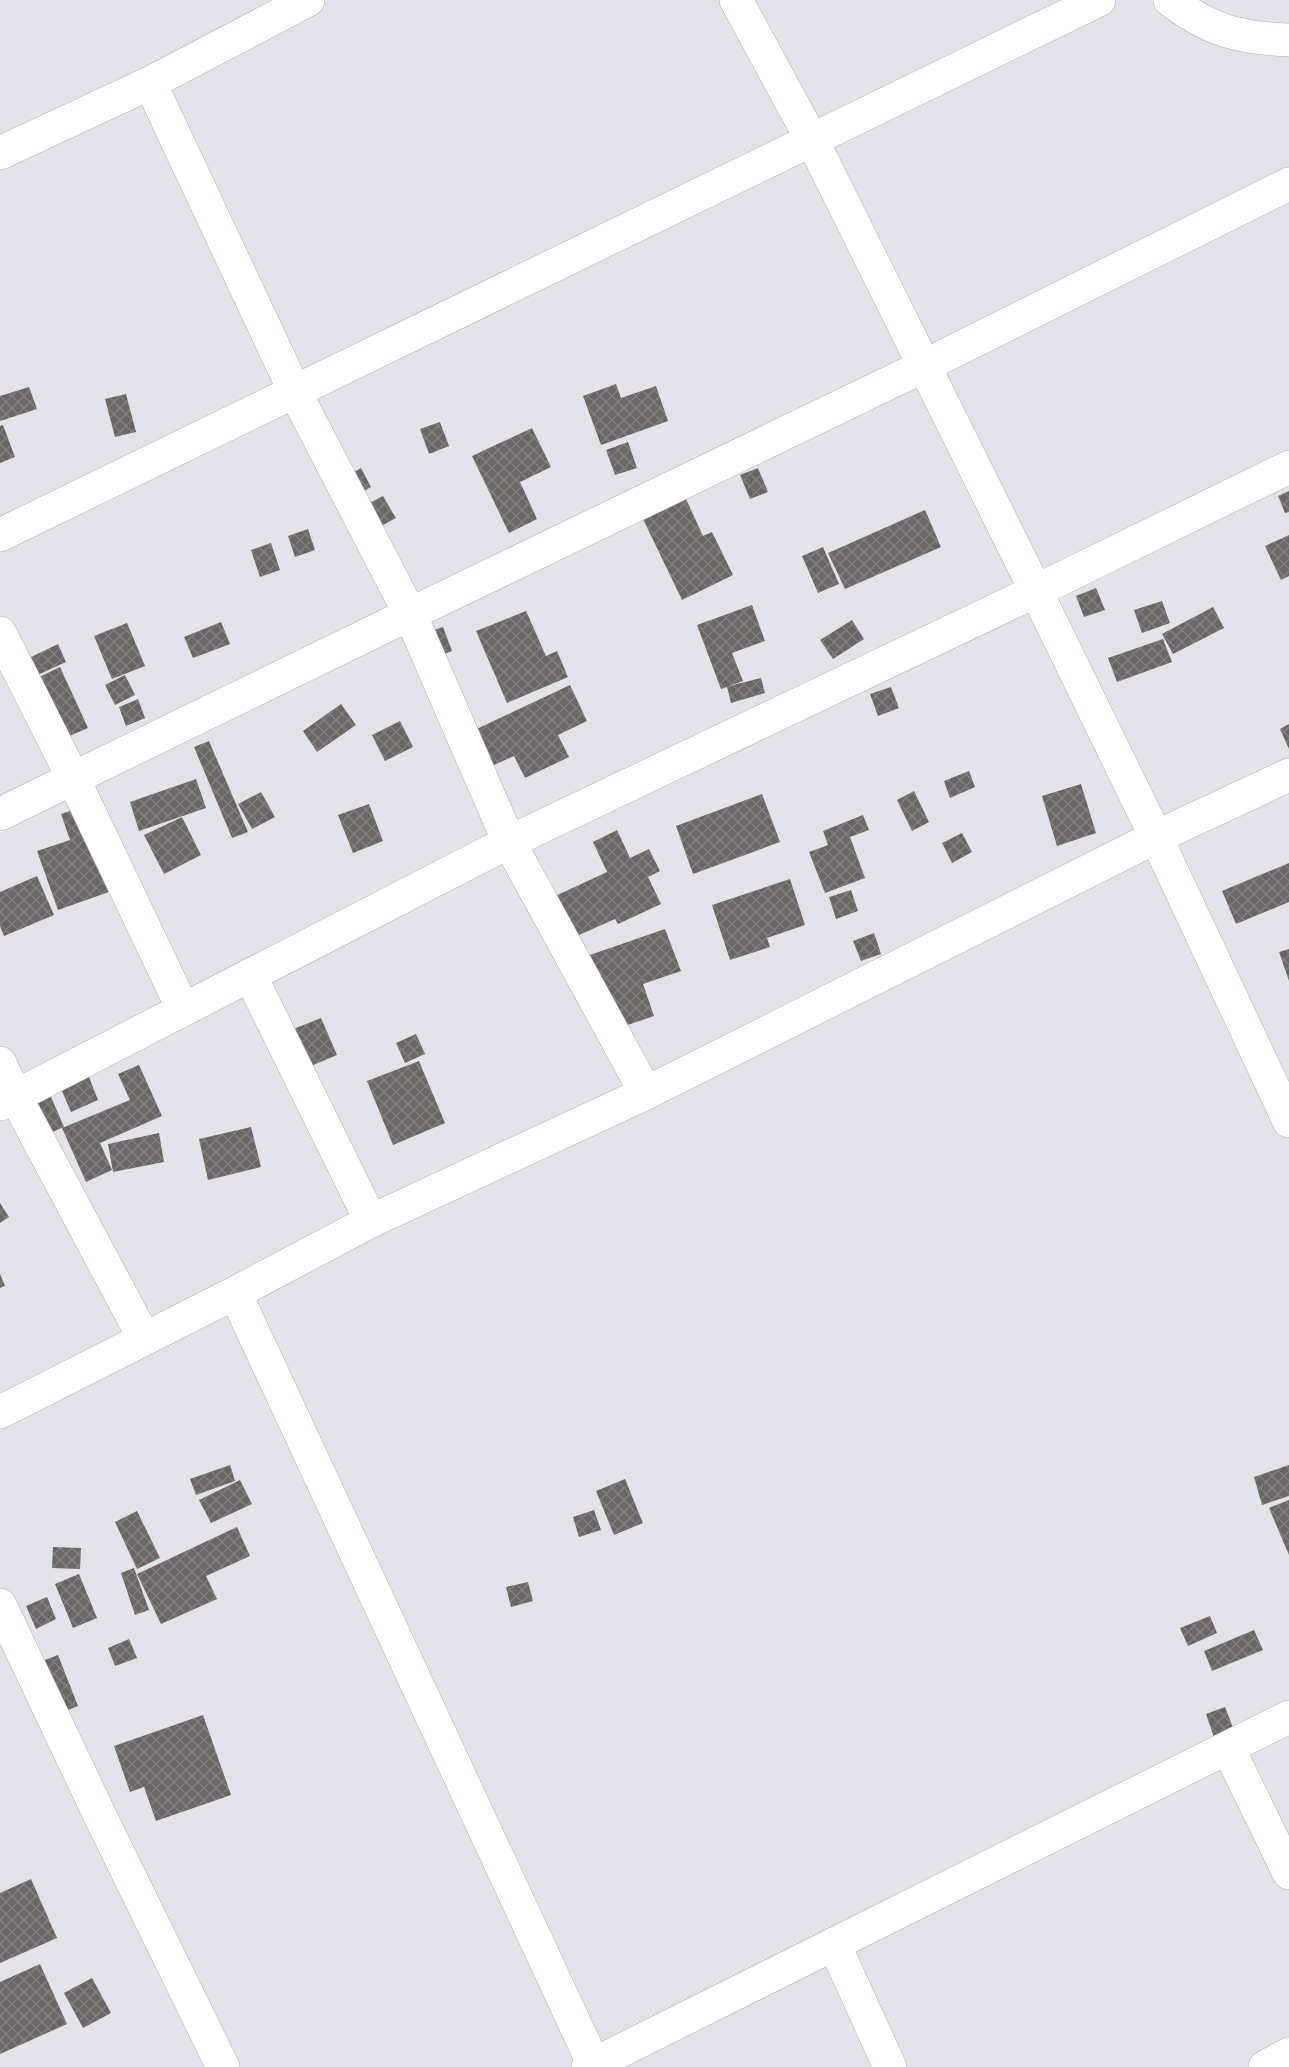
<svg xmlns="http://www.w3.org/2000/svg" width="1289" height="2067" viewBox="0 0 1289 2067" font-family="Arial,sans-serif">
<defs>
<pattern id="building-cross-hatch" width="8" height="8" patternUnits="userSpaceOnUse" patternTransform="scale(1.5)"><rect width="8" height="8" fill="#6b6564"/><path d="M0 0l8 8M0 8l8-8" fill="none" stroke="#827e7e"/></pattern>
</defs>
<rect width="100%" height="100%" fill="#e3e4ea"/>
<!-- building -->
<g fill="url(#building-cross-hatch)">
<polygon points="616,384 621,398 656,386 668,421 601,445 583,396"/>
<polygon points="29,387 37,409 0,421 0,396"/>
<polygon points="126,394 136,432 115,437 105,399"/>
<polygon points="440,422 449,446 429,454 420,429"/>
<polygon points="3,425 15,457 0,463 0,426"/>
<polygon points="532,428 551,467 520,482 537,519 509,533 472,456"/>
<polygon points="628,442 637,468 615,475 606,450"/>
<polygon points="361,468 371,487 350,499 339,480"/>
<polygon points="758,468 768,492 750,499 740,475"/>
<polygon points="1289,491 1289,512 1285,513 1278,496"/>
<polygon points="383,496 396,518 370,532 358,509"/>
<polygon points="686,499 703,536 712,532 733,575 682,600 643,519"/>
<polygon points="925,510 941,547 845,589 828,553"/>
<polygon points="308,529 315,550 295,557 288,536"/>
<polygon points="1289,535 1289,576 1281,580 1265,546"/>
<polygon points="271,543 280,570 260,577 251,550"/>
<polygon points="823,547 839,584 818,593 802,556"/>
<polygon points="1096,588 1105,610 1084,617 1076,596"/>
<polygon points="1162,601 1170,623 1142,633 1134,610"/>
<polygon points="752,605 765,641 732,653 743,681 729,686 761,678 765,693 731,703 727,687 721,689 697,625"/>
<polygon points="1213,607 1224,628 1173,654 1162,634"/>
<polygon points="526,611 546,656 557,651 568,677 507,703 476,631"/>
<polygon points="852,620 864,639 833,659 820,640"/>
<polygon points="221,622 230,644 193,658 184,637"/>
<polygon points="127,623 145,666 112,679 94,636"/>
<polygon points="443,627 452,651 429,660 419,635"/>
<polygon points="1163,639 1172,662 1117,682 1108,658"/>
<polygon points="58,644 66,662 33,677 25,660"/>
<polygon points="60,667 88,728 67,737 39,677"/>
<polygon points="125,675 135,695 115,705 105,685"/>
<polygon points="570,685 587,721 558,735 569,757 525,778 514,756 481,771 464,735"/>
<polygon points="891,687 899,708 878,716 870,694"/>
<polygon points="138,699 145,718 126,726 119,707"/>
<polygon points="341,704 356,725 317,752 303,731"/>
<polygon points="400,721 413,747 385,761 372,735"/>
<polygon points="1289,724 1289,749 1280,729"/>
<polygon points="209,741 248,832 232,838 194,747"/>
<polygon points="969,771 975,787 950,798 944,781"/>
<polygon points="196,779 206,808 139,831 130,802"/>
<polygon points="1081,784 1096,833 1057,846 1042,796"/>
<polygon points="914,791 929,822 912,831 897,800"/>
<polygon points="261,792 275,817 252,829 238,804"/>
<polygon points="762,794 780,842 693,874 676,826"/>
<polygon points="93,803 123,887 58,910 37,851 70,840 61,814"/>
<polygon points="369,804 383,841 353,853 338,815"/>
<polygon points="863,815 869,830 850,837 865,878 825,893 809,852 828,845 823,831"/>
<polygon points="182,817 201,855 164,874 144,835"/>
<polygon points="617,830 630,858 649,849 660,871 648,877 661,904 618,924 615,919 570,939 551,898 607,872 593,842"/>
<polygon points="962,833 972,852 952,863 942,843"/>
<polygon points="1289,863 1289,902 1236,924 1222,891"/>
<polygon points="37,876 54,915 4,936 0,926 0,892"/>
<polygon points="790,879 805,925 767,938 770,947 730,960 712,905"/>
<polygon points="851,890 858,911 836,919 829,897"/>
<polygon points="665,929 681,971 643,984 654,1016 610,1031 584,957"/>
<polygon points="874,933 881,954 861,961 853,941"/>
<polygon points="1289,949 1289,981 1279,952"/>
<polygon points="321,1018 337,1055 292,1074 276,1036"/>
<polygon points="416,1034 425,1054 405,1063 396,1043"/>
<polygon points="419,1061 445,1123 393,1145 367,1081"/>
<polygon points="139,1065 162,1116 100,1143 112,1170 86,1182 62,1128 130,1100 118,1074"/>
<polygon points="89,1077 98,1100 71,1112 61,1089"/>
<polygon points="51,1097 64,1127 38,1138 25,1107"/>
<polygon points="251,1127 261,1167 208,1180 199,1139"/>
<polygon points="159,1133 164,1162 113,1172 108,1144"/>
<polygon points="0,1203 9,1217 0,1223"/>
<polygon points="0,1274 5,1286 0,1288"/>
<polygon points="230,1465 235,1481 196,1495 190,1479"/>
<polygon points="1289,1465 1289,1496 1262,1505 1254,1477"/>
<polygon points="625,1479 643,1523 614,1535 596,1491"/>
<polygon points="240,1480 252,1504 211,1523 199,1500"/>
<polygon points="1289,1500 1289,1555 1269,1508"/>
<polygon points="594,1510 601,1530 579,1537 573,1517"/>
<polygon points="137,1511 160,1558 137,1569 115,1522"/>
<polygon points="237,1527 250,1556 206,1576 217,1599 161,1624 137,1574"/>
<polygon points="53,1547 81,1548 80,1569 52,1568"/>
<polygon points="134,1568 149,1610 135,1615 121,1573"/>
<polygon points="79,1574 97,1618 73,1628 55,1584"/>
<polygon points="528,1582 533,1601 511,1607 506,1587"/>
<polygon points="47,1597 56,1619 36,1629 26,1606"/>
<polygon points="1210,1616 1217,1633 1188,1646 1180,1628"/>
<polygon points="1254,1630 1263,1650 1212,1671 1204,1651"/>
<polygon points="129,1639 137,1658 115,1666 108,1648"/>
<polygon points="58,1655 78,1706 58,1714 37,1663"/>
<polygon points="1225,1707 1235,1733 1215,1740 1206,1714"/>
<polygon points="203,1715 231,1795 156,1821 144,1787 130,1792 114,1746"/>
<polygon points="31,1879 57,1938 0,1963 0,1893"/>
<polygon points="40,1964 67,2024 0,2054 0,1982"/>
<polygon points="92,1978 111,2013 83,2028 64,1993"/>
</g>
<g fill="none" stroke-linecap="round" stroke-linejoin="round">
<defs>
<g id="street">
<polyline points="736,0 812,140 1036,591 1156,837 1289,1121"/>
<path d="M1170,0C1210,31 1240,38 1289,40"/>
<polyline points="150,83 295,392 410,614 509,842 646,1093"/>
<polyline points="0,535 1099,0"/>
<polyline points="0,633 73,778 183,1009"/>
<polyline points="0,814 410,614 924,366 1289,184"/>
<polyline points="250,975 371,1221"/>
<polyline points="0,1063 15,1096 144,1338"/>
<polyline points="0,1104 509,842 1036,591 1289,467"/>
<polyline points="235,1293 595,2067"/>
<polyline points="0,1412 235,1293 371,1221 646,1093 1156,837 1289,775"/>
<polyline points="0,1605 103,1822 223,2067"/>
<polyline points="1228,1748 1289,1873"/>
<polyline points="834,1944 890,2067"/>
<polyline points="588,2067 1289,1717"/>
<polyline points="1265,2067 1289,2054"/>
</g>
<polyline id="secondary" points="0,153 150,83 308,0"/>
</defs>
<!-- street casing -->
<use href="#street" stroke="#abadb2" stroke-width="34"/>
<!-- secondary casing -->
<use href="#secondary" stroke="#abadb2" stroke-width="34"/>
<!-- street -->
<use href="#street" stroke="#fff" stroke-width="33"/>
<!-- secondary -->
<use href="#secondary" stroke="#fff" stroke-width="33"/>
</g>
</svg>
